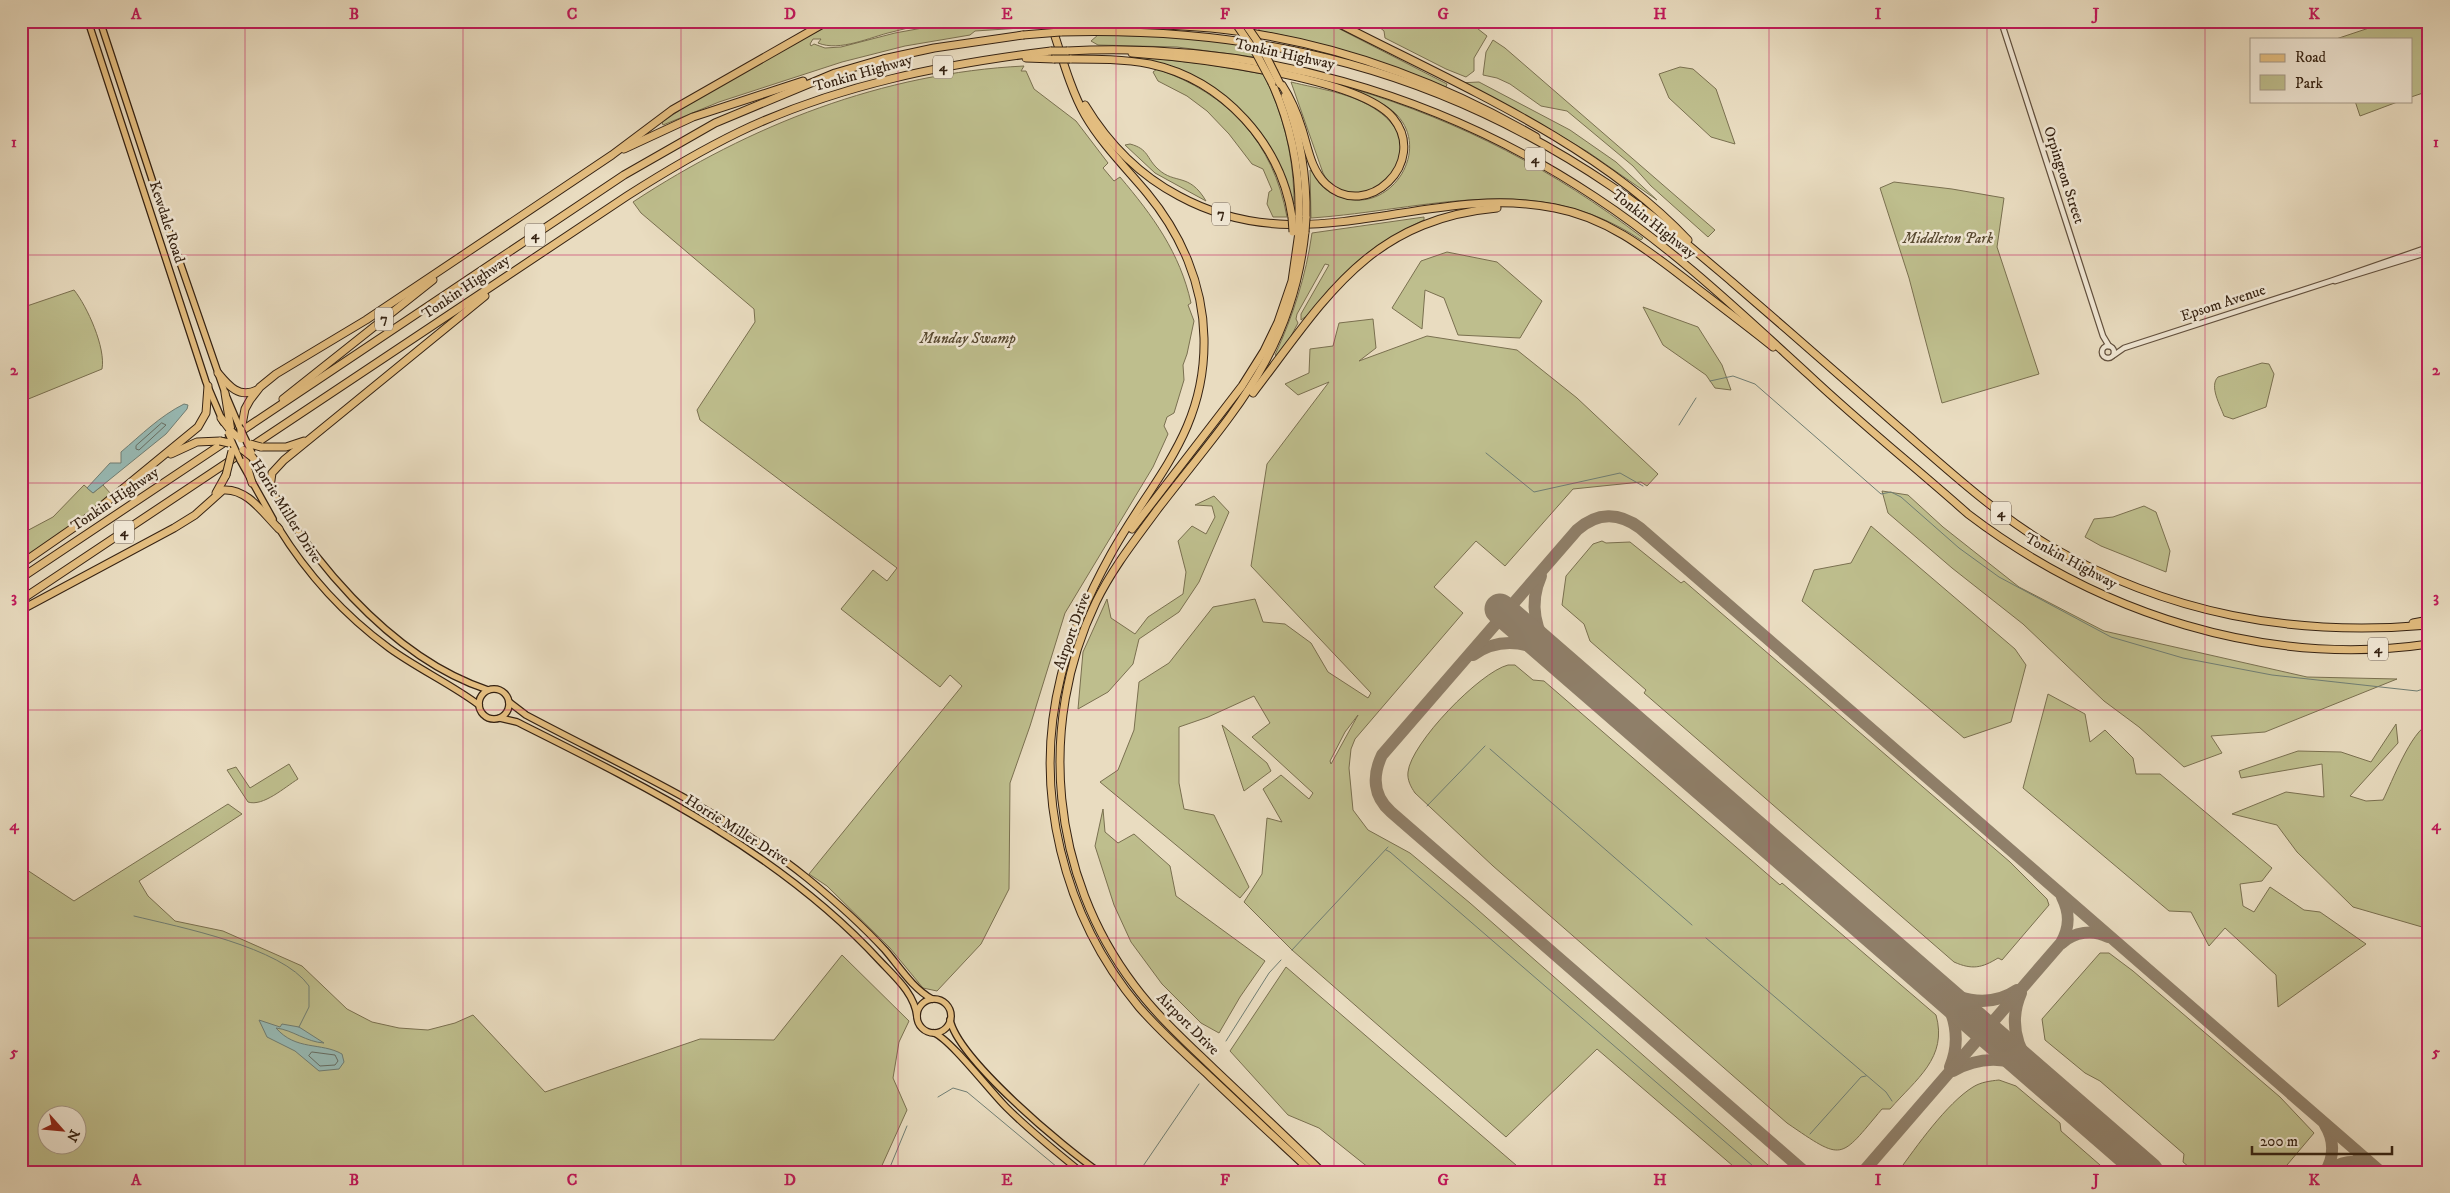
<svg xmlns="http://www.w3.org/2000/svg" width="2450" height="1193" viewBox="0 0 2450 1193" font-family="'IM FELL DW Pica',serif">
<rect width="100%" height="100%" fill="#e9dcc0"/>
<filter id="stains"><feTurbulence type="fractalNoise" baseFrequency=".004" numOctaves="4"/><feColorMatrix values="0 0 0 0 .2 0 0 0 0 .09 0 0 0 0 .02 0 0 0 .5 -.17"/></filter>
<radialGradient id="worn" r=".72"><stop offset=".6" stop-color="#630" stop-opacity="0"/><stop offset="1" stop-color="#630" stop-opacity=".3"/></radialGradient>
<!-- green -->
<g fill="#bebe8d" stroke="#7a7050" fill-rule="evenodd">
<path d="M836,21H946C928,24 910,27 892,32C870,37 840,52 818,43L821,39H813L810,44L811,46L814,44L825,48L841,47L895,33L961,21H1021L1017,22L1021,28L975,31L970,35L905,46L842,62L719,102L663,125L662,122L703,95Z"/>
<polygon points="1054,21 1092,23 1092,26 1056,27"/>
<path d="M1253,21H1324L1447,84L1446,87C1385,62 1324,42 1260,31Z"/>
<polygon points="1372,21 1468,21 1487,36 1474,58 1474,71 1466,77 1446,69 1385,38 1384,31"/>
<polygon points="2390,21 2429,21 2429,91 2411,97 2411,39 2336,39"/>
<polygon points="1098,35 1181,37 1247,45 1254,57 1177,47 1098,45 1091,41"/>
<polygon points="1493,40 1505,48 1715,230 1708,237 1651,186 1633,166 1567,111 1541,106 1510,84 1497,78 1483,75 1486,52"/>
<path d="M1132,56L1205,64L1263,74C1284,114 1294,159 1294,204L1273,152L1256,128L1237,107L1202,81L1132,59Z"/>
<path d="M1024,66L1021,71H1026L1034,89L1076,121L1108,163L1103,168L1114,181L1120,177C1153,216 1180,253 1191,303L1188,305L1194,321L1187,354L1183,365L1184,380L1174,413L1167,417L1164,426L1168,434L1153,467L1065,613L1030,726L1010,783L1009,889L981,944L937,991L923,988L890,948L827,886L809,874L962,686L950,675L940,687L841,609L873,570L887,581L897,568L700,420L697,410L755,322L754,309L641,213L633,202C750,125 883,73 1024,66Z"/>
<polygon points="1680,67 1693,69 1716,89 1735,144 1711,137 1669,98 1659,74"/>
<path d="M1157,69C1229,94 1273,142 1287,217H1273L1267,204L1269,192L1272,190L1263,169L1252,164L1229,134L1207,111L1187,96L1158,81L1153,72Z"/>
<path d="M1291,82C1319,89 1353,93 1378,111C1444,157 1351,228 1323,173Z"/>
<polygon points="1479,82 1570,130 1616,162 1657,200 1588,152 1561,136 1458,83"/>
<path d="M1354,89C1462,122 1554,170 1643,238L1641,240C1535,169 1428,210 1311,218L1310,170C1315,173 1317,180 1321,185C1327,192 1338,197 1348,199C1393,209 1430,150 1397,115C1386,103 1368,98 1353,92Z"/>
<polygon points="2355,101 2400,101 2360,116"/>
<path d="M1130,144C1149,149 1146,158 1158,169C1175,185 1189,172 1206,201L1155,173L1125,145Z"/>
<polygon points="1894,182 1952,189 2004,198 1997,247 2039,374 1942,403 1909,278 1880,188"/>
<path d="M1424,217V220C1392,235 1362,253 1338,280C1326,293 1317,310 1301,320V314L1329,265L1325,264L1297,314L1296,319L1298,323L1291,336L1292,337L1278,357L1275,355C1293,316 1306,276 1312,233Z"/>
<polygon points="1447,252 1497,262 1542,301 1520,338 1458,335 1444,298 1425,290 1422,329 1392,308 1421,261"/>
<path d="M74,290C87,306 106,348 102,369L21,402V308Z"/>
<polygon points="1643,307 1698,327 1722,365 1731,390 1715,388 1706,375 1663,345"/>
<path d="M1373,319L1376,348L1359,361L1427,336L1517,350L1577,398L1658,474L1647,486L1641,482L1573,489L1505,566L1476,541L1434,587L1463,613L1355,739L1351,749L1349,768L1353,810L1368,830L1410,853L1470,903L1776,1172H1740L1597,1049L1506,1137L1292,950L1244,902L1262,874L1267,818L1282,822L1263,789L1281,775L1309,799L1313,793L1252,737L1270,723L1254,696L1208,717L1179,727V783L1184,809L1214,815L1249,887L1240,898L1100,782L1118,770L1134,730L1139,682L1169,663L1213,607L1255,599L1263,622L1285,624L1311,643L1328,672L1368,698L1371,693L1251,566L1267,464L1329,382L1298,395L1285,384L1309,373L1310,349L1333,346L1339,323ZM1358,715L1331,764L1330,761L1345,732Z"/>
<path d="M2262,363L2269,364L2274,374L2266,407L2233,419L2224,416C2220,405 2209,386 2218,377Z"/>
<polygon points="84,485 93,493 103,485 111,494 82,518 21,560 21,534 53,517"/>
<polygon points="1882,491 1908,495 1943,527 2019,587 2104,631 2307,677 2397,679 2265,732 2211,736 2222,753 2184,767 2139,727 2104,701 2023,624 1952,568 1888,513"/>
<polygon points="1214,496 1229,512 1199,582 1179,612 1139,639 1133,664 1108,692 1078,709 1083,652 1107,599 1111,618 1135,634 1148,617 1183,594 1186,572 1178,541 1192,526 1206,534 1215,517 1212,506 1195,505"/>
<polygon points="2144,506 2156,512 2170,551 2166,572 2101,546 2085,537 2094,519 2113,517"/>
<polygon points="1871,526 2015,649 2026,665 2011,722 1964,738 1802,601 1814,570 1851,563"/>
<path d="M1602,541L1606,543L1630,542L1681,583L1684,581L2010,862L2047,899L2049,905L2002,960L1998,958C1982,968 1972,970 1954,962L1644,693L1646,690L1590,641L1584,624L1562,605L1566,576L1593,544Z"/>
<path d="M1508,665H1515L1533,680L1544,681L1780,885L1782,883L1936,1015C1948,1058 1916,1079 1890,1109H1882C1839,1160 1844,1162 1787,1123L1493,866L1415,793C1411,787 1407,780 1408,772C1411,743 1480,672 1508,665Z"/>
<polygon points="2048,694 2085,714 2090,742 2105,730 2133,758 2136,774 2160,774 2272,868 2262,881 2240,884 2243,906 2254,912 2270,887 2304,910 2320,912 2366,944 2278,1007 2276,975 2225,928 2209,946 2191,912 2169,911 2023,788"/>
<path d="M2396,724L2398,743L2350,796L2366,801L2383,800C2392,782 2411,731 2429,724V929L2353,907L2297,852L2277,825L2232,814L2286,792L2324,797L2322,764L2241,778L2239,771L2298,751L2341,752L2371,762Z"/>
<polygon points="1222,725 1267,763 1271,771 1244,791"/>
<path d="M289,764L298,779C285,787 263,807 248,802L227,770L236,767L250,788Z"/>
<path d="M228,804L242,814L139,881L148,896L175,921L223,931L302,966L347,1009L372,1022L399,1028L428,1030L455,1023L473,1015L545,1092L700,1039L774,1040L842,955L909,1021L899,1042L893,1078L907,1110L879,1172H21V866L74,901ZM48,1116H78V1146H48Z"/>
<polygon points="1103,809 1105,832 1118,843 1134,834 1170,866 1176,896 1265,961 1240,997 1219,1033 1201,1023 1162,984 1131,942 1114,905 1095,846"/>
<polygon points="2100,953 2109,953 2133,971 2280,1097 2314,1133 2287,1165 2295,1172 2195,1172 2183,1162 2184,1154 2100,1081 2085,1073 2045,1040 2042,1019"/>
<polygon points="1286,967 1524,1172 1374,1172 1319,1128 1288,1115 1230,1051"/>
<path d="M1999,1080L2016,1086L2060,1123L2061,1131L2108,1172H1898C1916,1147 1947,1103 1973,1087C1981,1082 1990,1081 1999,1080Z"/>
</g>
<!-- water -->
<g fill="#98bbb6" stroke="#707e74">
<path d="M184,404L188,405L187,409L166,434L93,493L87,488L110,463H121V452C141,435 160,416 184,404Z"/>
<path d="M259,1020L280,1027L282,1024L299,1027L324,1043C306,1042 293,1030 276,1028C296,1051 321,1042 342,1054L344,1062L339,1069L319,1071L295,1051L267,1037Z"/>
</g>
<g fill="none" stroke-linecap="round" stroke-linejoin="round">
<!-- shore -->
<g stroke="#666e64" stroke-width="1">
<polygon points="162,423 166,425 139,450 136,449 136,446"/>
<polygon points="312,1052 335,1055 338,1061 335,1065 320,1066 309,1056"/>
</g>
<!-- stream -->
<g stroke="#707e74" stroke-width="1">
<polyline points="1710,381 1733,376 1755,384 1881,494 1891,492 1901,497 1959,548 1999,577 2111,637 2183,658 2272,675 2417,691 2429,687"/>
<polyline points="1679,425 1696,398"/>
<polyline points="1486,453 1534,492 1620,473 1643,486"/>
<polyline points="1490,749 1692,925"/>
<polyline points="1427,806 1485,746"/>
<polyline points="1386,850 1390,852 1760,1172"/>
<path d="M134,916C179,927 282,947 309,986V1007L299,1027"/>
<polyline points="1706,938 1886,1092 1892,1101"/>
<polyline points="1292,950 1388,847"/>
<polyline points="1226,1041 1269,973 1281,960"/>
<polyline points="938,1097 953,1088 967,1092 1063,1172"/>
<polyline points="1810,1134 1861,1077 1866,1076"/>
<polyline points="888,1172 907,1126"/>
<polyline points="1139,1172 1199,1084"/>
</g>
<!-- taxiway -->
<g stroke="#8f7f69" stroke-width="12">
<path d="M1541,576C1529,603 1534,632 1554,655"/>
<path d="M1473,655C1500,636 1530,642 1557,658"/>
<path d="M2062,943C2074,932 2093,929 2108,937"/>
<path d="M1932,984C1958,1000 1989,1009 2017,990"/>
<path d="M1937,990C1956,1011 1961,1041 1950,1067"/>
<path d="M2021,993C2007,1025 2018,1053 2040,1078"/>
<path d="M1953,1071C1978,1057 2008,1055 2033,1072"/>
<path d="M2325,1125C2334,1139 2335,1157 2325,1172"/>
<path d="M1805,1172L1391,812C1373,796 1372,776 1382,755L1577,530C1597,512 1619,512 1640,528L2381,1172"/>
<path d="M1863,1172L2061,943C2070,927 2070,913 2062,897"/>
<path d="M2327,1172C2339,1161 2356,1159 2371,1165"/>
</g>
<!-- runway -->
<polyline stroke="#8f7f69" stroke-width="31" points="1500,609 2148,1172"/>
<defs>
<g id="minor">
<polyline points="2001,21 2103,336 2109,346"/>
<polyline points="2335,281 2429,252"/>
<circle cx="2108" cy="352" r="6"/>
<polyline points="2114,355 2124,348 2331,281 2429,247"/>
</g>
<g id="major">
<polyline points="88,21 206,382 223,422"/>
<polyline points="100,21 165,219 225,393 239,426"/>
<polyline points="240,460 273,519"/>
<path d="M256,462C303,552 388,657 488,690"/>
<path d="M278,527C307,574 344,615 389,648C418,669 451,684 479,705"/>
<circle cx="494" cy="704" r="15"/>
<path d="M509,702L526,715C620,765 724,811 807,878C834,900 861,924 885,950C899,966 912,988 932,999"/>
<path d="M500,718L517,722C647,787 781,853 880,961C895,977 915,994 917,1017"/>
<circle cx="934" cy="1016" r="17"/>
<path d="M950,1020C959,1060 1063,1147 1099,1172"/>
<path d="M934,1033C950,1039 990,1091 1006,1107C1029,1130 1055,1151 1081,1172"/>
</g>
<g id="highway">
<path d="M1050,21C1060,50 1070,89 1085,115C1101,143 1126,168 1147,193C1181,234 1203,284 1204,338C1206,432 1153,478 1111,554C1090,592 1071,633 1061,676C1032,791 1063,916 1139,1007C1159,1030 1182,1051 1205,1072C1240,1105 1276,1139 1312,1172"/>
<path d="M1099,21C1145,25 1190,24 1236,31C1341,45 1444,84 1536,137"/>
<path d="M1334,21C1452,82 1596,142 1688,240"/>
<path d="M1060,32C1264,26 1441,71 1611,186C1654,215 1693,249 1732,282C1789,331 1846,381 1902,430C1949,471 1995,513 2048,545C2168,614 2292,637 2429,625"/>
<path d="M1067,51C1255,41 1438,93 1595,197C1673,248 1741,313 1809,375C1860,423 1915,467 1968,514C2098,613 2265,668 2429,644"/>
<path d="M1132,53C1187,57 1358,76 1393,118C1429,162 1367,222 1326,184C1311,170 1308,148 1302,129C1297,113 1291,99 1282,85"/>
<polyline points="1026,58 1054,59"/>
<path d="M1070,59C1097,59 1124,59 1150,64C1224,80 1281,144 1292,217"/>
<path d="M1272,83C1291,125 1300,171 1299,217"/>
<path d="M1285,96C1300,135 1307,176 1306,218"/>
<path d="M1085,105C1108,143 1139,175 1179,196C1308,266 1425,182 1555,208C1609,218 1650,252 1693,285C1720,306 1747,326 1773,347"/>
<polyline points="624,149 693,117 803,81"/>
<path d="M1305,232C1292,356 1229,416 1157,510C1135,540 1112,569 1096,602C1037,725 1051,876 1134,985C1157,1016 1186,1042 1214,1069C1250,1103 1286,1137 1322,1172"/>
<path d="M218,373C228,385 239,399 257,390"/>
<polyline points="225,393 231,431"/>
<path d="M1253,393C1325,299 1368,220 1497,208"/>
<polyline points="283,399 433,280"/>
<polyline points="221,418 231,431"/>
<polyline points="241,430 245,409 250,400 260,387 276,374 366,320 466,253 612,155 672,110 828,21"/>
<polyline points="237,434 624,175 715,123 835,73 883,59 934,48 1023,35"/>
<polyline points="261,447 286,447 304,441"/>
<polyline points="243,453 252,483"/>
<polyline points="171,454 197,442 220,441"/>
<polyline points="252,457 258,464"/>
<polyline points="270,487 272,473 284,460 485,296"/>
<polyline points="216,493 226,475"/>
<polyline points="1132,529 1242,386 1264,351 1278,322 1292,281 1299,232"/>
<polyline points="21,564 86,519 198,427 206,413 208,386"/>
<polyline points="21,578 228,440"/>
<path d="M21,600L627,196C663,173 700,151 739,132C837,85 944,64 1051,51"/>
<path d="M21,610L174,528L195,515L223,490C247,488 263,513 279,529"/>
<polyline points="2413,623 2429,620"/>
</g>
</defs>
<!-- minor casing -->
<use href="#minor" stroke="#62503e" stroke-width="7"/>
<!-- major casing -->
<use href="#major" stroke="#352212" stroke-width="8"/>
<!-- highway casing -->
<use href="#highway" stroke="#352212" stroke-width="9"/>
<!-- minor -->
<use href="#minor" stroke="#f1e8d6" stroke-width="4.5"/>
<!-- major -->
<use href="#major" stroke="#e4be80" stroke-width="5.5"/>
<!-- highway -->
<use href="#highway" stroke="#e4be80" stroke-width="7"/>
<defs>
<g id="major-bridge">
<polyline points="239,426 252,453"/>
<polyline points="228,433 240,460"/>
</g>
<g id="highway-bridge">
<polyline points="1234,21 1256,53 1272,83"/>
<polyline points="1244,22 1262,48 1280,84"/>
<polyline points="1023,35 1060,32"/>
<polyline points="1051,51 1067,51"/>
<polyline points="1054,59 1070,59"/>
<polyline points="1292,217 1293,232"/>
<polyline points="1299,232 1299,217"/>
<polyline points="1305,232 1306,218"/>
<polyline points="241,430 241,439"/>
<polyline points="231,431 236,436"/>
<polyline points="220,441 229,443"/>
<polyline points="250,444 261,447"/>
<polyline points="243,450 252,457"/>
<polyline points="226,475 232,451"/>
</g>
</defs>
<!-- major-bridge casing -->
<use href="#major-bridge" stroke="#352212" stroke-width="8" stroke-linecap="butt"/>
<!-- highway-bridge casing -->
<use href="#highway-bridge" stroke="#352212" stroke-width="9" stroke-linecap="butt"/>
<!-- major-bridge -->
<use href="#major-bridge" stroke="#e4be80" stroke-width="5.5"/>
<!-- highway-bridge -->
<use href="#highway-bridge" stroke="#e4be80" stroke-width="7"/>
</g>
<!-- grid -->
<path fill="none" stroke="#c2185b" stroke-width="1" stroke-opacity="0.55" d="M245,21V1172M463,21V1172M681,21V1172M898,21V1172M1116,21V1172M1334,21V1172M1552,21V1172M1769,21V1172M1987,21V1172M2205,21V1172M21,255H2429M21,483H2429M21,710H2429M21,938H2429"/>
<g text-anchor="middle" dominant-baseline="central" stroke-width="5" stroke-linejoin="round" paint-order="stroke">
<!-- shield labels -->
<g fill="#f1e8d6" stroke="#6d5d4d" stroke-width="1">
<rect x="933" y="55.5" width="20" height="23" rx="4"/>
<rect x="1525" y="147.5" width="20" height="23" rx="4"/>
<rect x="1212" y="202.5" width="18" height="23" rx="4"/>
<rect x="525" y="223.5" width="20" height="23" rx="4"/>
<rect x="375" y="307.5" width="18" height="23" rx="4"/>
<rect x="1991" y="501.5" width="20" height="23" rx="4"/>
<rect x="114" y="520.5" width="20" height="23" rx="4"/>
<rect x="2368" y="637.5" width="20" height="23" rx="4"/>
</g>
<g font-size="14" font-weight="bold" fill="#352212">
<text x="943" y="67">4</text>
<text x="1535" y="159">4</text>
<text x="1221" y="214">7</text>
<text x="535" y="235">4</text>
<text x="384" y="319">7</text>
<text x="2001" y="513">4</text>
<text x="124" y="532">4</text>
<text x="2378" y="649">4</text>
</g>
<!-- street labels -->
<g font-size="15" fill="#352212" stroke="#f1e8d6">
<text transform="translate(1285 54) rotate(12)">Tonkin Highway</text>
<text transform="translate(863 73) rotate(-16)">Tonkin Highway</text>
<text transform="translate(2064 175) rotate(72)">Orpington Street</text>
<text transform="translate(167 222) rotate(72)">Kewdale Road</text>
<text transform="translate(1654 224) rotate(38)">Tonkin Highway</text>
<text transform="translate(466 287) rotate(-34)">Tonkin Highway</text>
<text transform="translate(2223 303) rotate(-18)">Epsom Avenue</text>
<text transform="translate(115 499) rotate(-34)">Tonkin Highway</text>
<text transform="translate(286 511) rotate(58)">Horrie Miller Drive</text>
<text transform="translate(2071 561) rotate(28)">Tonkin Highway</text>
<text transform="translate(1072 631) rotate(-70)">Airport Drive</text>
<text transform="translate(737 830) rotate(32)">Horrie Miller Drive</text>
<text transform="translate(1188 1024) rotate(45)">Airport Drive</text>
</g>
<!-- park labels -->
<g font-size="15" font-style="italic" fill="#574931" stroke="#f1e8d6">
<text x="1948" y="238">Middleton Park</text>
<text x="968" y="338">Munday Swamp</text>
</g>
</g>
<!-- margin -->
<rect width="2450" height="1193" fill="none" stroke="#e9dcc0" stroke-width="55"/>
<!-- legend -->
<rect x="2250" y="38" width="162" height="65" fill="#f1e8d6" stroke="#a69988"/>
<rect x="2260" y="54" width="25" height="8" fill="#e4be80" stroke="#a69988"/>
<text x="2295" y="62" font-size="15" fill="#352212">Road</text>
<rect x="2260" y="75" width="25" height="15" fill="#bebe8d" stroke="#a69988"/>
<text x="2295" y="88" font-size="15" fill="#352212">Park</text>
<!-- north arrow -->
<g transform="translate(62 1130) rotate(117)"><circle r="24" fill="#f1e8d6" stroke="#a69988"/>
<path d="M0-4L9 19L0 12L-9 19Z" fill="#8f2418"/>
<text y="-8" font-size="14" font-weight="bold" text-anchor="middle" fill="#352212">N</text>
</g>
<!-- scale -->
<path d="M2252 1146v8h140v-8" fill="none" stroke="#352212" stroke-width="2.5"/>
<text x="2260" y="1146" font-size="15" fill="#352212" stroke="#f1e8d6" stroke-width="4" paint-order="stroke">200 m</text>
<rect x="28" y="28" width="2394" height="1138" fill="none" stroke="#c2185b" stroke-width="2"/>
<g font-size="16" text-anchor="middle" font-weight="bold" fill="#c2185b">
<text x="136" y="19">A</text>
<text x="354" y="19">B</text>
<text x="572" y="19">C</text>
<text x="790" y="19">D</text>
<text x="1007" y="19">E</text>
<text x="1225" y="19">F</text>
<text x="1443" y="19">G</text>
<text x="1660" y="19">H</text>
<text x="1878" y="19">I</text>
<text x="2096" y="19">J</text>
<text x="2314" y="19">K</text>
<text x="14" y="147">1</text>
<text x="2436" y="147">1</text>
<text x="14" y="375">2</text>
<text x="2436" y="375">2</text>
<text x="14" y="602">3</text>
<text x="2436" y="602">3</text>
<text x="14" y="830">4</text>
<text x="2436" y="830">4</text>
<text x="14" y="1057">5</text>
<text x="2436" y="1057">5</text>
<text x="136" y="1185">A</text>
<text x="354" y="1185">B</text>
<text x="572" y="1185">C</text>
<text x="790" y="1185">D</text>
<text x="1007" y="1185">E</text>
<text x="1225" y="1185">F</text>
<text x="1443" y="1185">G</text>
<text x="1660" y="1185">H</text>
<text x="1878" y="1185">I</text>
<text x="2096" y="1185">J</text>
<text x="2314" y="1185">K</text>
</g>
<rect width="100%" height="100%" filter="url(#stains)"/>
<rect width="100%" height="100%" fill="url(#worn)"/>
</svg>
